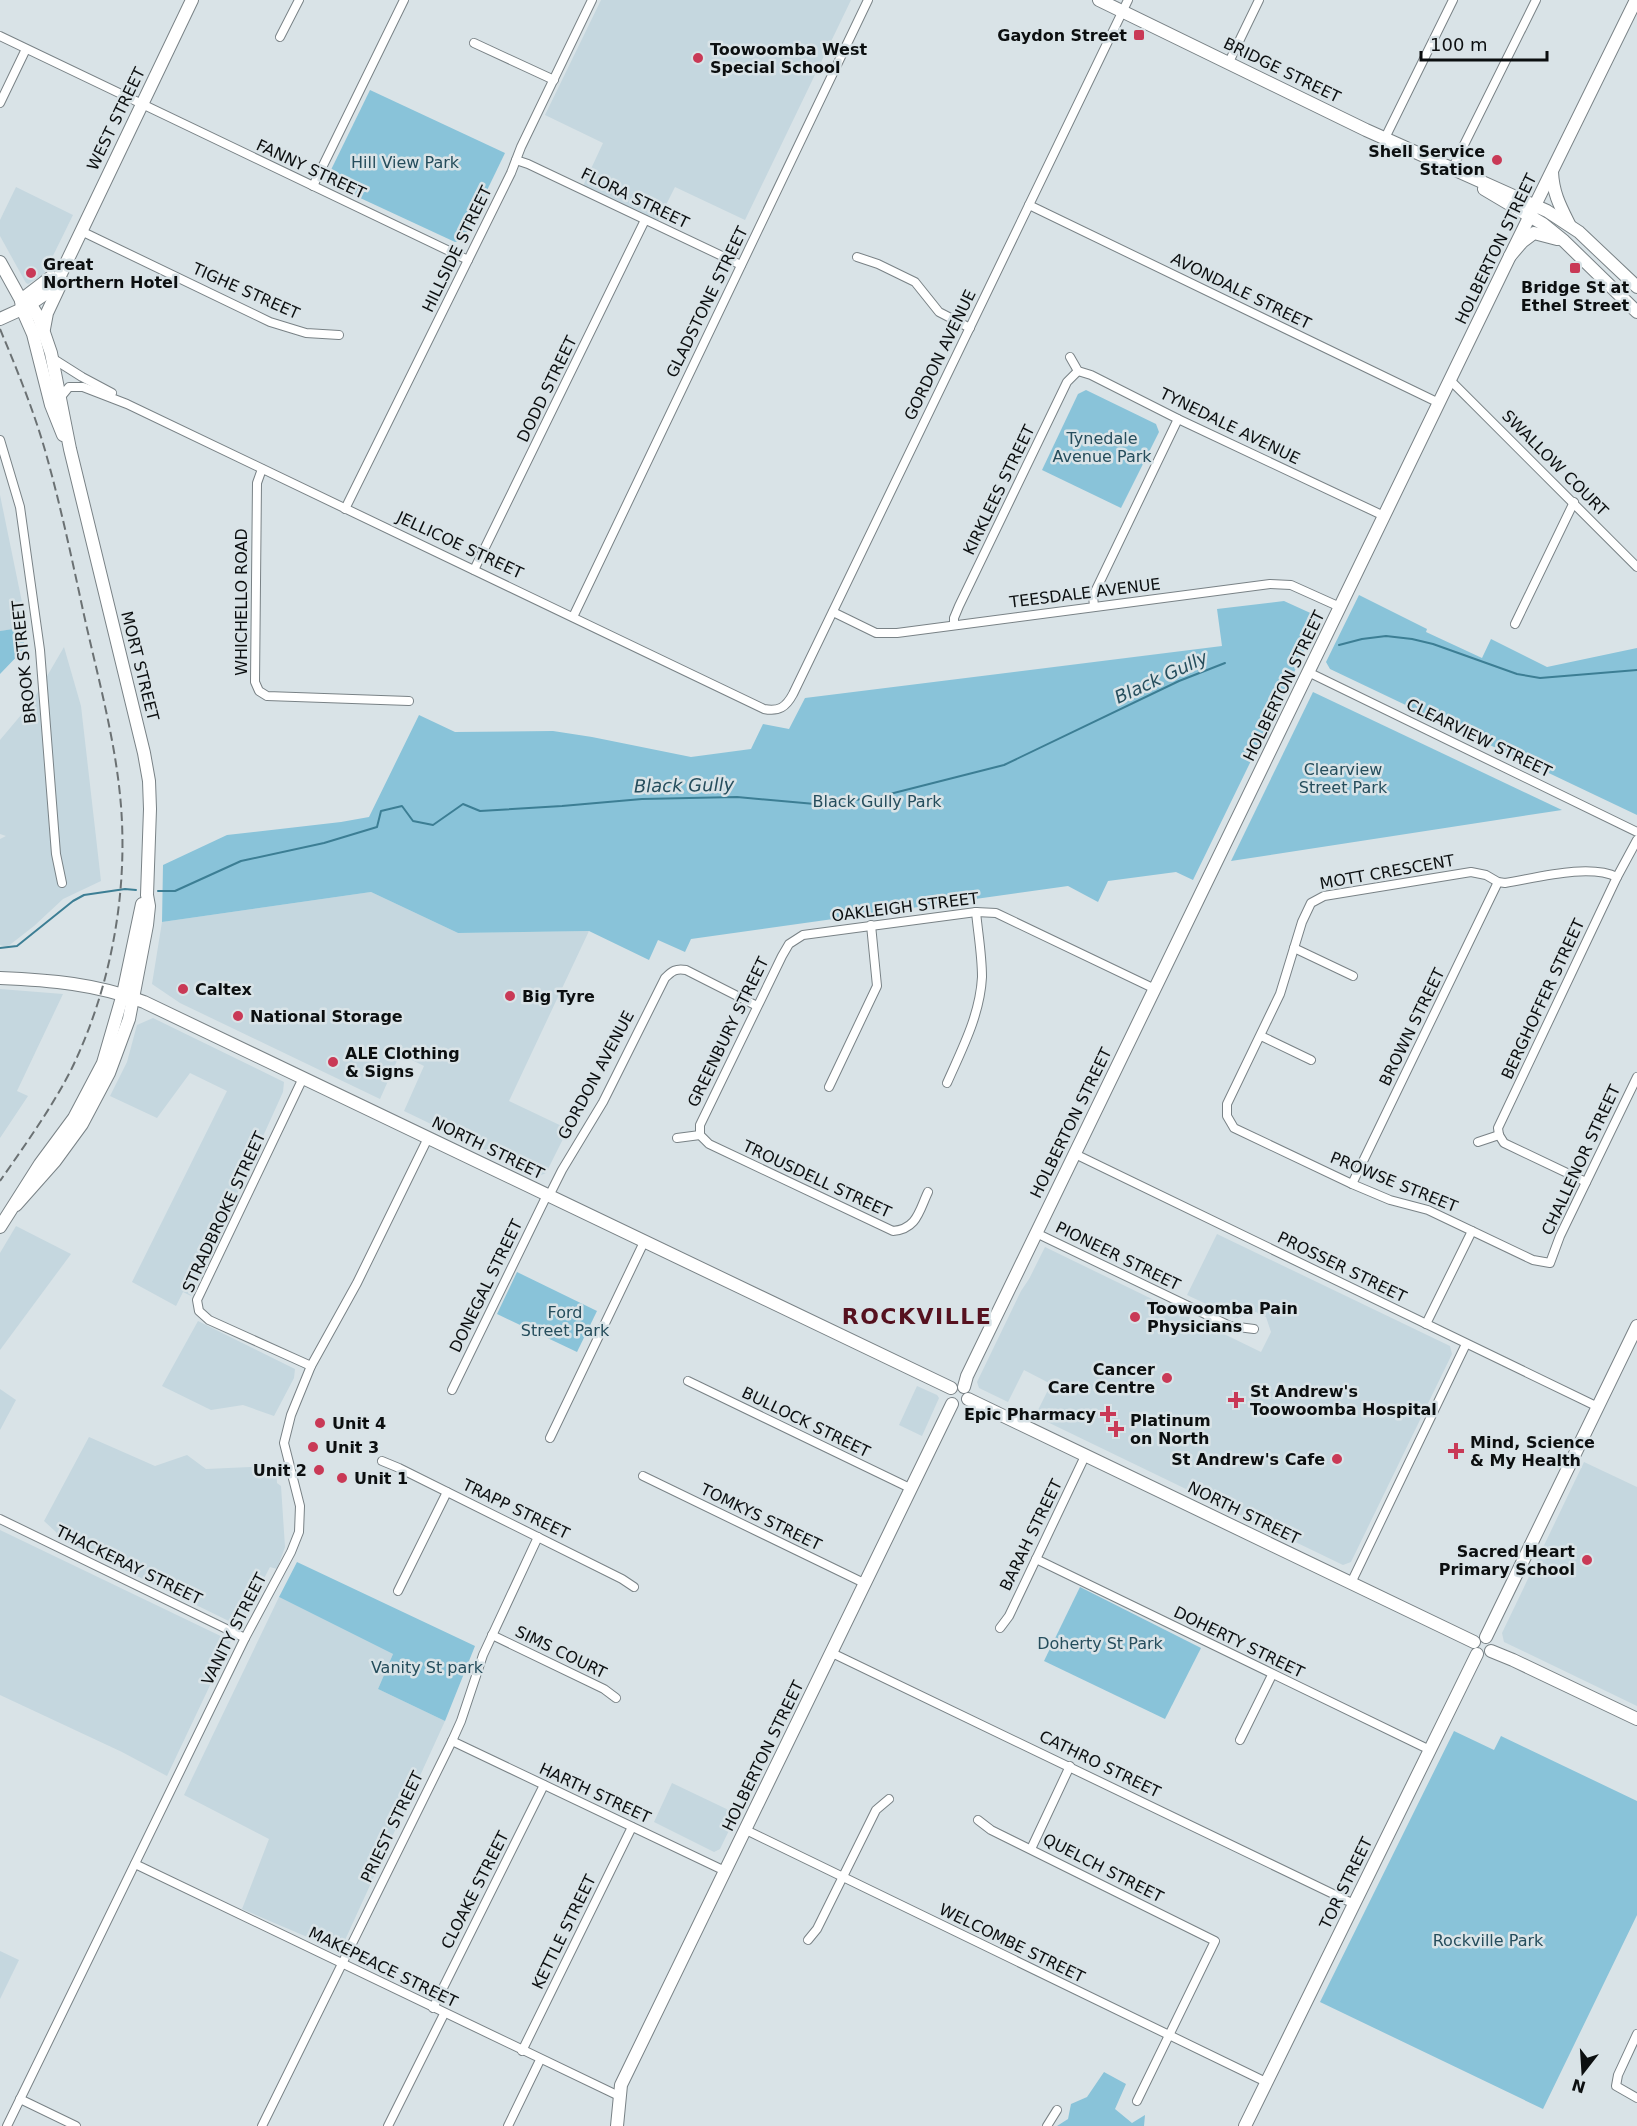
<svg xmlns="http://www.w3.org/2000/svg" width="1637" height="2126" viewBox="0 0 1637 2126" font-family="'DejaVu Sans',sans-serif">
<rect width="100%" height="100%" fill="#d9e3e7"/>
<!-- built -->
<g fill="#c5d7df">
<polygon points="601,0 851,0 745,220 675,187 658,221 583,186 603,143 545,115"/>
<polygon points="16,187 73,215 44,274 28,284 26,283 0,236 0,220"/>
<polygon points="0,495 24,612 12,611 14,629 0,631"/>
<polygon points="64,647 81,706 101,881 63,899 34,926 7,947 0,945 0,839 6,836 0,834 0,740 32,702"/>
<polygon points="371,892 458,933 589,931 509,1101 568,1129 546,1173 539,1176 404,1111 424,1066 400,1054 380,1099 180,1003 152,984 162,922"/>
<polygon points="0,989 63,994 17,1091 28,1096 0,1138"/>
<polygon points="153,1018 284,1082 283,1092 191,1296 183,1292 176,1306 132,1282 227,1091 190,1073 157,1118 110,1096 127,1062 137,1025"/>
<polygon points="16,1226 71,1254 0,1350 0,1253"/>
<polygon points="1217,1234 1450,1346 1452,1354 1351,1562 1343,1565 1035,1416 1051,1384 1024,1370 1008,1402 979,1388 977,1382 1021,1291 1029,1279 1045,1247 1261,1352 1271,1332 1266,1317 1256,1312 1236,1318 1187,1295"/>
<polygon points="198,1321 295,1369 294,1378 274,1416 243,1405 211,1410 162,1386"/>
<polygon points="917,1386 937,1395 939,1398 922,1436 899,1425"/>
<polygon points="0,1389 16,1400 0,1430"/>
<polygon points="89,1437 155,1466 187,1455 206,1469 276,1466 277,1483 281,1486 285,1547 277,1569 270,1567 239,1626 59,1538 56,1532 44,1521"/>
<polygon points="1584,1462 1637,1487 1637,1706 1504,1642 1502,1633"/>
<polygon points="0,1530 231,1641 167,1776 122,1752 0,1695"/>
<polygon points="279,1597 393,1654 378,1689 445,1721 340,1951 242,1909 269,1839 184,1795"/>
<polygon points="672,1783 737,1814 720,1849 714,1852 654,1822"/>
<polygon points="0,1951 19,1960 0,1999"/>
</g>
<!-- green -->
<g fill="#89c3d9">
<polygon points="370,90 505,153 463,240 455,242 330,184 328,176"/>
<polygon points="1086,390 1156,424 1159,432 1121,508 1042,470 1078,394"/>
<polygon points="1359,595 1427,629 1426,632 1482,658 1491,639 1547,667 1637,648 1637,815 1330,669 1326,662"/>
<polygon points="1284,601 1317,616 1318,623 1193,880 1176,872 1108,881 1098,902 1068,886 691,939 685,952 658,940 649,960 589,931 458,933 371,892 162,922 163,865 227,835 341,822 369,817 419,715 455,732 553,731 592,737 691,757 751,749 763,724 789,729 805,698 1222,646 1217,609"/>
<polygon points="12,611 24,612 24,649 0,674 0,631 13,629"/>
<polygon points="1313,692 1562,810 1231,861"/>
<polygon points="517,1272 597,1311 577,1352 497,1314"/>
<polygon points="297,1562 475,1646 445,1721 378,1689 393,1654 279,1597"/>
<polygon points="1080,1587 1201,1648 1165,1719 1044,1661"/>
<polygon points="1454,1731 1494,1750 1501,1736 1637,1801 1637,1915 1543,2109 1320,2002"/>
<polygon points="1104,2072 1126,2084 1115,2109 1132,2123 1145,2115 1144,2126 1057,2126 1068,2119 1071,2104 1087,2097"/>
</g>
<g fill="none" stroke-linecap="round" stroke-linejoin="round">
<!-- stream -->
<g stroke="#3c7e94" stroke-width="2">
<polyline points="1339,645 1362,639 1386,636 1412,639 1433,644 1517,674 1540,678 1637,670"/>
<polyline points="158,891 175,891 241,861 324,843 377,827 381,811 402,806 413,821 433,825 463,804 480,811 562,806 642,799 737,797 815,804 874,798 1004,765 1179,681 1225,663"/>
<polyline points="0,948 17,946 73,901 84,895 125,889 136,890"/>
</g>
<defs>
<g id="street">
<polyline points="0,36 468,260"/>
<polyline points="280,37 299,0"/>
<polyline points="474,43 554,80"/>
<polyline points="1229,62 1259,0"/>
<polyline points="0,103 26,49"/>
<polyline points="1385,138 1453,0"/>
<polyline points="516,160 528,164 741,265"/>
<polyline points="1452,169 1536,0"/>
<polyline points="313,186 404,0"/>
<polyline points="1029,205 1439,403"/>
<polyline points="81,231 270,322 306,333 339,335"/>
<polyline points="857,257 878,264 915,282 939,312 970,328"/>
<polyline points="1070,357 1078,371 1091,375 1178,419 1384,516"/>
<polyline points="52,358 82,377 112,393"/>
<polyline points="1450,380 1637,567"/>
<path d="M60,398L69,387H83L127,404L764,709C779,712 786,707 793,694L1128,0"/>
<polyline points="0,440 20,507 40,650 56,854 62,883"/>
<polyline points="262,469 257,483 255,682 259,691 267,696 409,701"/>
<polyline points="345,509 511,173 521,147 592,0"/>
<polyline points="474,570 645,220"/>
<polyline points="1094,606 1093,596 1178,419"/>
<polyline points="833,612 876,633 897,633 1270,584 1291,585 1340,607"/>
<polyline points="573,617 868,0"/>
<polyline points="954,624 954,618 959,606 1067,382 1078,371"/>
<polyline points="1515,624 1574,502"/>
<polyline points="1308,672 1637,832"/>
<path d="M1637,840L1617,877C1589,863 1536,878 1505,883L1498,882L1486,875L1471,872L1324,896L1311,903L1302,922L1280,994L1227,1104V1116L1234,1128L1352,1184L1390,1200L1428,1210L1533,1260L1550,1263L1560,1236L1637,1077"/>
<polyline points="1294,948 1353,976"/>
<polyline points="1261,1036 1311,1060"/>
<polyline points="303,1078 197,1300 199,1311 209,1320 311,1366"/>
<path d="M947,1083C962,1049 980,1015 982,977C982,955 978,933 976,912"/>
<polyline points="829,1087 877,986 871,925"/>
<polyline points="700,1135 700,1125 782,956 789,944 803,935 976,912 996,913 1155,989"/>
<path d="M700,1135L709,1144L893,1231C917,1229 919,1211 928,1192"/>
<polyline points="1499,1135 1498,1128 1617,877"/>
<polyline points="1499,1135 1504,1143 1586,1182"/>
<polyline points="677,1138 700,1135"/>
<polyline points="1478,1142 1499,1135"/>
<polyline points="1075,1154 1598,1407"/>
<polyline points="1352,1184 1498,882"/>
<path d="M549,1196L562,1170L603,1102L665,978C672,971 676,968 686,970L757,1006"/>
<polyline points="1036,1233 1230,1326 1254,1329"/>
<polyline points="1426,1324 1472,1231"/>
<polyline points="688,1381 912,1489"/>
<polyline points="452,1390 547,1195"/>
<polyline points="550,1438 644,1242"/>
<polyline points="382,1461 399,1468 622,1579 634,1587"/>
<polyline points="643,1476 866,1584"/>
<polyline points="0,1519 245,1638"/>
<polyline points="1036,1559 1430,1750"/>
<polyline points="1351,1583 1466,1344"/>
<polyline points="398,1591 447,1492"/>
<polyline points="1000,1628 1009,1616 1086,1454"/>
<polyline points="492,1635 604,1689 616,1698"/>
<polyline points="832,1653 1354,1904"/>
<polyline points="1240,1740 1272,1675"/>
<polyline points="452,1741 725,1871"/>
<polyline points="978,1820 991,1830 1215,1941 1137,2101"/>
<polyline points="746,1830 1266,2082"/>
<polyline points="1031,1849 1070,1766"/>
<polyline points="135,1864 619,2096"/>
<polyline points="808,1940 817,1929 876,1810 889,1799"/>
<polyline points="433,2008 544,1785"/>
<polyline points="1637,2034 1618,2075 1616,2086 1637,2098"/>
<polyline points="522,2051 632,1827"/>
<polyline points="20,2099 76,2126"/>
<polyline points="7,2126 245,1638 291,1552 299,1532 300,1506 284,1443 291,1415 311,1366 357,1283 428,1138"/>
<polyline points="262,2126 452,1741 461,1721 483,1655 538,1537"/>
<polyline points="388,2126 444,2014"/>
<polyline points="508,2126 540,2060"/>
<polyline points="1047,2126 1057,2110"/>
</g>
<g id="secondary">
<polyline points="0,319 22,309"/>
<path d="M0,978C50,980 97,984 144,1002L951,1388"/>
<polyline points="964,1387 967,1376 1510,256 1636,0"/>
<polyline points="968,1399 1474,1642"/>
<polyline points="1486,1637 1637,1326"/>
<polyline points="1491,1651 1513,1660 1637,1719"/>
<polyline points="617,2126 621,2085 952,1404"/>
<polyline points="1245,2126 1477,1654"/>
</g>
<g id="primary">
<polyline points="1099,0 1366,130 1547,211 1579,232 1637,287"/>
<path d="M1552,172C1553,193 1560,206 1569,224"/>
<polyline points="1484,189 1543,224 1564,241 1637,312"/>
<polyline points="1510,256 1522,242 1534,233 1557,239"/>
<polyline points="0,262 21,300 22,309 33,334 51,405 63,435"/>
<polyline points="21,300 51,277"/>
<polyline points="26,307 45,294 57,282 192,0"/>
<polyline points="44,329 47,313 62,281"/>
<polyline points="16,1205 55,1161 82,1124 109,1073 129,1019 147,925 149,906 147,895 150,809 149,781 144,753 70,449 51,353 39,318 31,305 21,300"/>
<polyline points="0,1227 40,1164 74,1118 103,1063 123,994 142,904"/>
</g>
</defs>
<!-- street casing -->
<use href="#street" stroke="#798286" stroke-width="10"/>
<!-- secondary casing -->
<use href="#secondary" stroke="#798286" stroke-width="14"/>
<!-- primary casing -->
<use href="#primary" stroke="#798286" stroke-width="14"/>
<!-- street -->
<use href="#street" stroke="#fff" stroke-width="8"/>
<!-- secondary -->
<use href="#secondary" stroke="#fff" stroke-width="12"/>
<!-- primary -->
<use href="#primary" stroke="#fff" stroke-width="12"/>
<!-- rail -->
<path stroke="#6b7173" stroke-width="2" stroke-dasharray="9 4.5" stroke-linecap="butt" d="M0,329C18,372 36,416 48,461C62,512 73,564 84,615C98,678 116,742 121,806C128,896 110,990 71,1070C51,1109 25,1145 0,1181"/>
</g>
<!-- markers -->
<g fill="#c93956" stroke="#d9e3e7" stroke-width="2">
<rect x="1133" y="29" width="12" height="12" rx="3"/>
<circle cx="698" cy="58" r="6"/>
<circle cx="1497" cy="160" r="6"/>
<rect x="1569" y="262" width="12" height="12" rx="3"/>
<circle cx="31" cy="273" r="6"/>
<circle cx="183" cy="989" r="6"/>
<circle cx="510" cy="996" r="6"/>
<circle cx="238" cy="1016" r="6"/>
<circle cx="333" cy="1062" r="6"/>
<circle cx="1135" cy="1317" r="6"/>
<circle cx="1167" cy="1378" r="6"/>
<path d="M1233 1391h6v6h6v6h-6v6h-6v-6h-6v-6h6z"/>
<path d="M1105 1405h6v6h6v6h-6v6h-6v-6h-6v-6h6z"/>
<circle cx="320" cy="1423" r="6"/>
<path d="M1113 1420h6v6h6v6h-6v6h-6v-6h-6v-6h6z"/>
<circle cx="313" cy="1447" r="6"/>
<path d="M1453 1442h6v6h6v6h-6v6h-6v-6h-6v-6h6z"/>
<circle cx="1337" cy="1459" r="6"/>
<circle cx="319" cy="1470" r="6"/>
<circle cx="342" cy="1478" r="6"/>
<circle cx="1587" cy="1560" r="6"/>
</g>
<g text-anchor="middle" dominant-baseline="central" stroke-width="5" stroke-linejoin="round" paint-order="stroke">
<!-- poi labels -->
<g font-size="16" font-weight="bold" fill="#0c0f10" stroke="#d9e3e7" text-anchor="start">
<text x="1127" y="35" text-anchor="end">Gaydon Street</text>
<text x="710" y="49">Toowoomba West<tspan x="710" dy="18">Special School</tspan></text>
<text x="1485" y="151" text-anchor="end">Shell Service<tspan x="1485" dy="18">Station</tspan></text>
<text x="43" y="264">Great<tspan x="43" dy="18">Northern Hotel</tspan></text>
<text x="1575" y="287" text-anchor="middle">Bridge St at<tspan x="1575" dy="18">Ethel Street</tspan></text>
<text x="195" y="989">Caltex</text>
<text x="522" y="996">Big Tyre</text>
<text x="250" y="1016">National Storage</text>
<text x="345" y="1053">ALE Clothing<tspan x="345" dy="18">&amp; Signs</tspan></text>
<text x="1147" y="1308">Toowoomba Pain<tspan x="1147" dy="18">Physicians</tspan></text>
<text x="1155" y="1369" text-anchor="end">Cancer<tspan x="1155" dy="18">Care Centre</tspan></text>
<text x="1250" y="1391">St Andrew's<tspan x="1250" dy="18">Toowoomba Hospital</tspan></text>
<text x="1096" y="1414" text-anchor="end">Epic Pharmacy</text>
<text x="1130" y="1420">Platinum<tspan x="1130" dy="18">on North</tspan></text>
<text x="332" y="1423">Unit 4</text>
<text x="1470" y="1442">Mind, Science<tspan x="1470" dy="18">&amp; My Health</tspan></text>
<text x="325" y="1447">Unit 3</text>
<text x="1325" y="1459" text-anchor="end">St Andrew's Cafe</text>
<text x="307" y="1470" text-anchor="end">Unit 2</text>
<text x="354" y="1478">Unit 1</text>
<text x="1575" y="1551" text-anchor="end">Sacred Heart<tspan x="1575" dy="18">Primary School</tspan></text>
</g>
<!-- street labels -->
<g font-size="16" fill="#0c0f10" stroke="#d9e3e7">
<text transform="translate(1282 70) rotate(26)">BRIDGE STREET</text>
<text transform="translate(116 119) rotate(-64)">WEST STREET</text>
<text transform="translate(311 169) rotate(25)">FANNY STREET</text>
<text transform="translate(635 198) rotate(26)">FLORA STREET</text>
<text transform="translate(457 249) rotate(-64)">HILLSIDE STREET</text>
<text transform="translate(1496 249) rotate(-64)">HOLBERTON STREET</text>
<text transform="translate(246 291) rotate(24)">TIGHE STREET</text>
<text transform="translate(1241 291) rotate(26)">AVONDALE STREET</text>
<text transform="translate(707 302) rotate(-64)">GLADSTONE STREET</text>
<text transform="translate(940 355) rotate(-64)">GORDON AVENUE</text>
<text transform="translate(547 389) rotate(-64)">DODD STREET</text>
<text transform="translate(1230 426) rotate(26)">TYNEDALE AVENUE</text>
<text transform="translate(1555 463) rotate(45)">SWALLOW COURT</text>
<text transform="translate(999 490) rotate(-64)">KIRKLEES STREET</text>
<text transform="translate(460 545) rotate(25)">JELLICOE STREET</text>
<text transform="translate(1085 593) rotate(-7)">TEESDALE AVENUE</text>
<text transform="translate(241 602) rotate(-90)">WHICHELLO ROAD</text>
<text transform="translate(24 662) rotate(-96)">BROOK STREET</text>
<text transform="translate(140 666) rotate(76)">MORT STREET</text>
<text transform="translate(1284 686) rotate(-64)">HOLBERTON STREET</text>
<text transform="translate(1479 738) rotate(26)">CLEARVIEW STREET</text>
<text transform="translate(1387 872) rotate(-10)">MOTT CRESCENT</text>
<text transform="translate(905 907) rotate(-7)">OAKLEIGH STREET</text>
<text transform="translate(1543 999) rotate(-65)">BERGHOFFER STREET</text>
<text transform="translate(1412 1027) rotate(-64)">BROWN STREET</text>
<text transform="translate(728 1032) rotate(-64)">GREENBURY STREET</text>
<text transform="translate(596 1075) rotate(-62)">GORDON AVENUE</text>
<text transform="translate(1071 1123) rotate(-64)">HOLBERTON STREET</text>
<text transform="translate(488 1148) rotate(26)">NORTH STREET</text>
<text transform="translate(1581 1160) rotate(-65)">CHALLENOR STREET</text>
<text transform="translate(817 1179) rotate(25)">TROUSDELL STREET</text>
<text transform="translate(1394 1182) rotate(22)">PROWSE STREET</text>
<text transform="translate(224 1212) rotate(-65)">STRADBROKE STREET</text>
<text transform="translate(1118 1256) rotate(26)">PIONEER STREET</text>
<text transform="translate(1342 1267) rotate(26)">PROSSER STREET</text>
<text transform="translate(486 1286) rotate(-64)">DONEGAL STREET</text>
<text transform="translate(806 1422) rotate(26)">BULLOCK STREET</text>
<text transform="translate(516 1509) rotate(26)">TRAPP STREET</text>
<text transform="translate(1244 1513) rotate(26)">NORTH STREET</text>
<text transform="translate(761 1517) rotate(26)">TOMKYS STREET</text>
<text transform="translate(1031 1535) rotate(-64)">BARAH STREET</text>
<text transform="translate(129 1565) rotate(26)">THACKERAY STREET</text>
<text transform="translate(234 1629) rotate(-63)">VANITY STREET</text>
<text transform="translate(1239 1642) rotate(26)">DOHERTY STREET</text>
<text transform="translate(561 1652) rotate(26)">SIMS COURT</text>
<text transform="translate(763 1756) rotate(-64)">HOLBERTON STREET</text>
<text transform="translate(1100 1764) rotate(26)">CATHRO STREET</text>
<text transform="translate(595 1793) rotate(25)">HARTH STREET</text>
<text transform="translate(392 1827) rotate(-64)">PRIEST STREET</text>
<text transform="translate(1103 1868) rotate(27)">QUELCH STREET</text>
<text transform="translate(1346 1883) rotate(-64)">TOR STREET</text>
<text transform="translate(475 1890) rotate(-63)">CLOAKE STREET</text>
<text transform="translate(564 1932) rotate(-64)">KETTLE STREET</text>
<text transform="translate(1012 1943) rotate(26)">WELCOMBE STREET</text>
<text transform="translate(383 1967) rotate(26)">MAKEPEACE STREET</text>
</g>
<!-- park labels -->
<g font-size="16" fill="#254d5c" stroke="#d9e3e7">
<text x="405" y="162">Hill View Park</text>
<text x="1102" y="438">Tynedale<tspan x="1102" dy="18">Avenue Park</tspan></text>
<text x="1343" y="769">Clearview<tspan x="1343" dy="18">Street Park</tspan></text>
<text x="877" y="801">Black Gully Park</text>
<text x="565" y="1312">Ford<tspan x="565" dy="18">Street Park</tspan></text>
<text x="1100" y="1643">Doherty St Park</text>
<text x="427" y="1667">Vanity St park</text>
<text x="1488" y="1940">Rockville Park</text>
</g>
<!-- water labels -->
<g font-size="18" font-style="italic" fill="#264e5d" stroke="#d9e3e7">
<text transform="translate(1161 677) rotate(-25)">Black Gully</text>
<text transform="translate(684 785) rotate(-1)">Black Gully</text>
</g>
<!-- district labels -->
<g font-size="22" font-weight="bold" letter-spacing="1.5" fill="#56111f" stroke="#d9e3e7">
<text x="917" y="1316">ROCKVILLE</text>
</g>
</g>
<!-- north arrow -->
<g transform="translate(1583 2072) rotate(197)" stroke="#d9e3e7" stroke-width="4.5" paint-order="stroke">
<path d="M0-4.5L10 22L0 15L-10 22Z" fill="#0c0f10"/>
<text y="-9" font-size="16" font-weight="bold" text-anchor="middle" fill="#0c0f10">N</text>
</g>
<!-- scale -->
<path d="M1421 51v9h126v-9" fill="none" stroke="#0c0f10" stroke-width="3"/>
<text x="1430" y="51" font-size="18" fill="#0c0f10" stroke="#d9e3e7" stroke-width="4.5" paint-order="stroke">100 m</text>
</svg>
